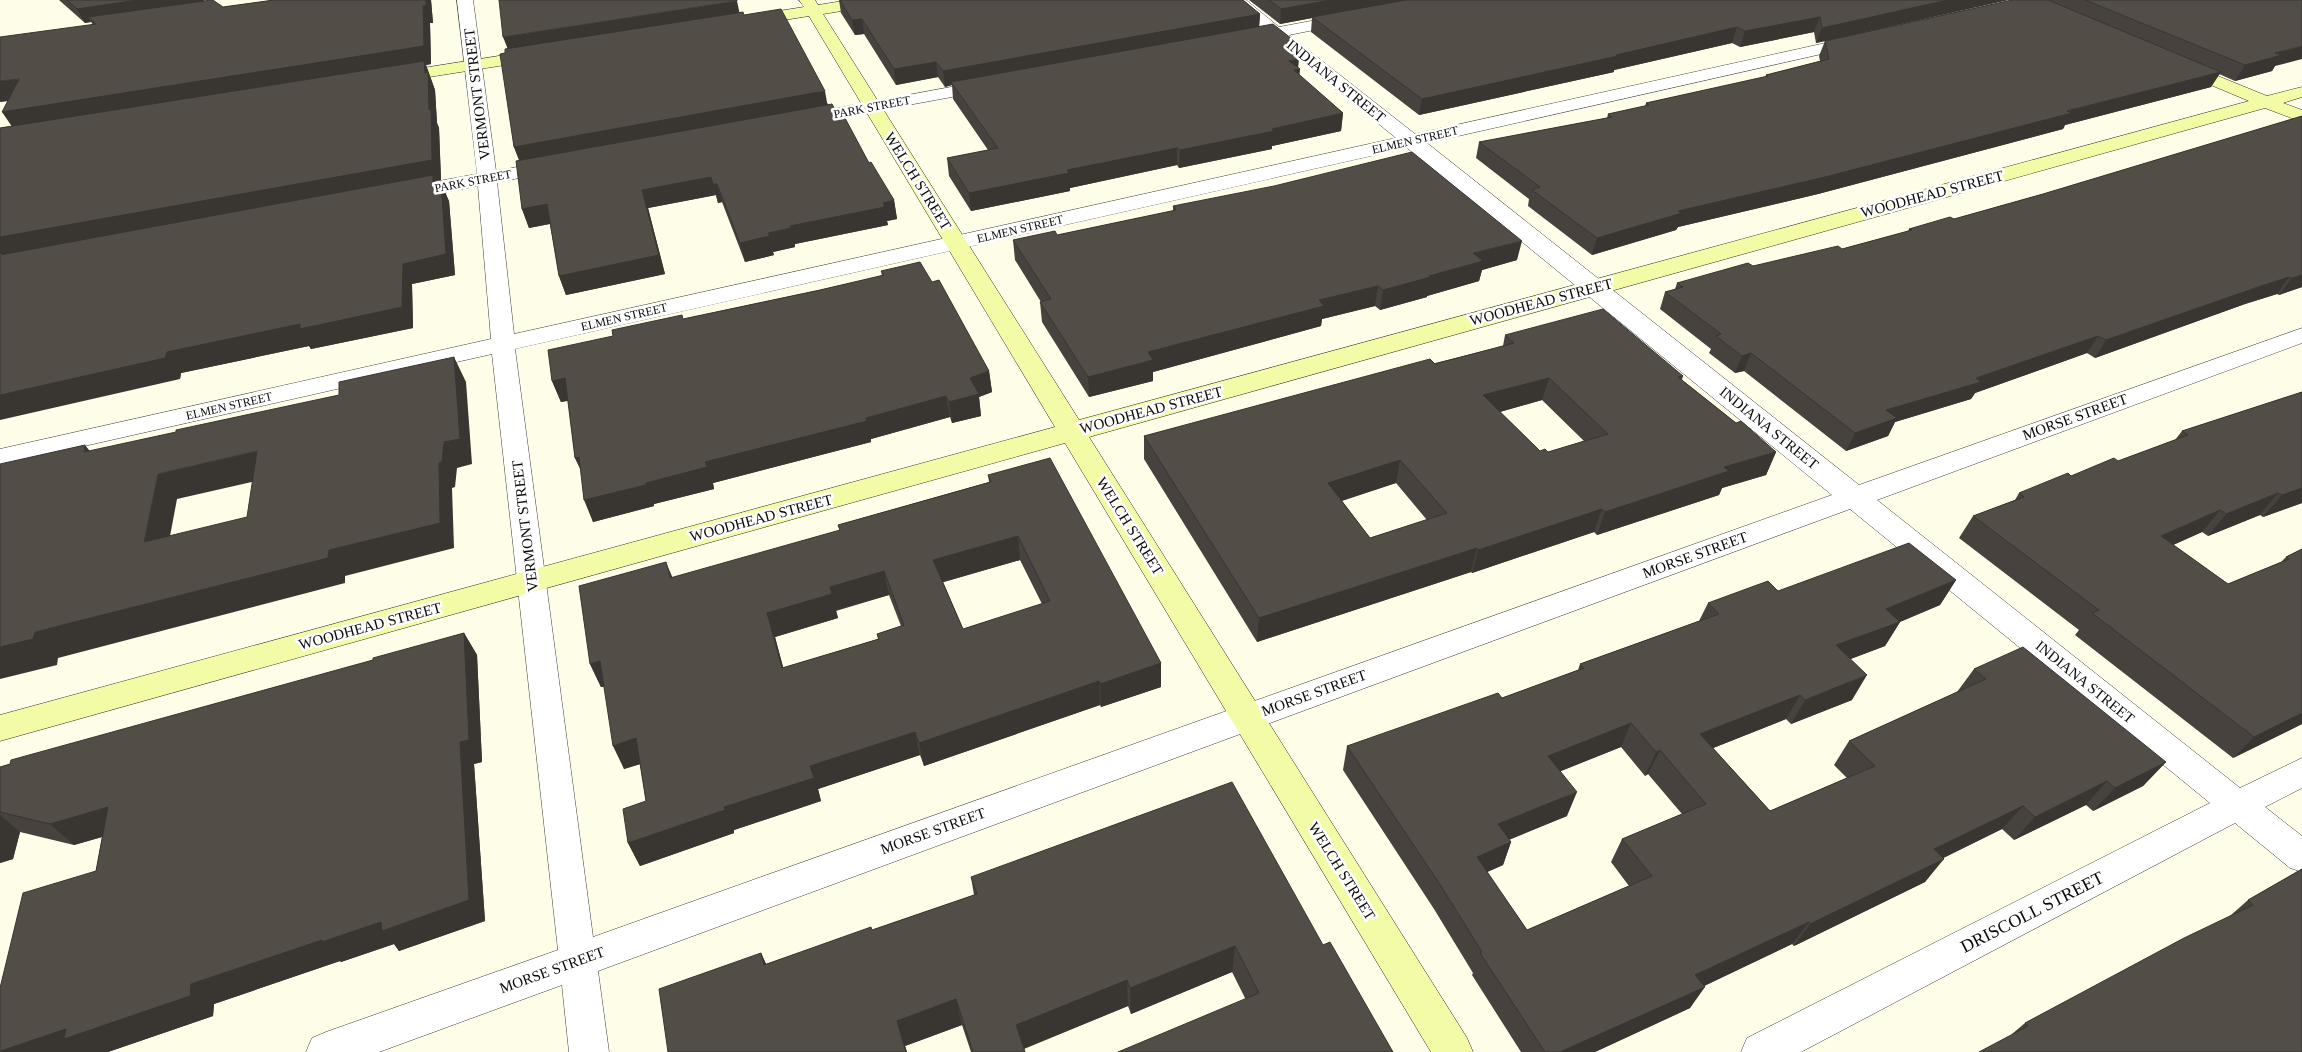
<svg xmlns="http://www.w3.org/2000/svg" width="2302" height="1052" viewBox="0 0 2302 1052" font-family="'Times New Roman',serif">
<rect width="100%" height="100%" fill="#fefee8"/>
<g fill="none" stroke-linecap="round" stroke-linejoin="round">
<defs>
<g id="street">
<path d="M457,0H473L496,171L554,160L561,162L564,166L561,170L554,172L497,182L514,334L1396,138L1273,38L1245,43L1239,41L1237,38L1239,35L1263,30L1228,0H1246L1279,27L1348,14L1354,16L1356,19L1354,22L1289,35L1415,134L1857,36L1863,37L1865,41L1863,45L1857,46L1427,143L1859,485L2302,328V343L1877,500L2240,788L2302,758V788L2265,807L2302,836V872L2290,868L2235,823L1801,1052H1741L1747,1038L2210,803L1850,509L598,971L609,1052H569L562,985L379,1052H306L312,1038L326,1032L558,950L492,354L0,465V449L491,339L478,186L407,199L400,197L397,193L400,189L407,187L477,174ZM1407,148L1832,495L593,937L515,349Z"/>
<polygon points="989,80 995,81 998,85 995,89 800,125 794,124 791,120 794,116 800,115"/>
</g>
<g id="secondary">
<polygon points="799,0 815,0 818,5 849,0 887,0 885,3 879,5 823,14 1079,420 2249,101 2175,70 2172,66 2175,62 2181,61 2267,96 2302,87 2302,97 2283,103 2302,110 2302,122 2265,108 1089,437 1467,1038 1473,1052 1431,1052 1065,443 0,741 0,715 1055,427 809,16 747,26 741,24 739,21 741,18 747,16 804,7"/>
<polygon points="537,50 543,51 545,55 543,59 391,83 385,82 382,78 385,74 391,73"/>
</g>
</defs>
<!-- street casing -->
<use href="#street" stroke="#3d3d3d" stroke-width="1"/>
<!-- secondary casing -->
<use href="#secondary" stroke="#2c2c2c" stroke-width="1"/>
<!-- street -->
<use href="#street" fill="#fff" fill-rule="evenodd"/>
<!-- secondary -->
<use href="#secondary" fill="#f4fba6" fill-rule="evenodd"/>
</g>
<!-- wall -->
<g fill="#47423d" fill-rule="evenodd">
<polygon points="59,0 204,0 204,1 223,7 274,0 431,0 433,23 430,23 431,64 426,65 435,90 437,123 439,128 441,180 435,181 449,201 455,275 412,284 413,328 311,349 309,346 181,373 180,379 1,255 0,128 12,126 8,101 0,102 93,25 91,22 85,23"/>
<polygon points="839,0 1243,0 1260,14 1259,26 1292,39 1291,53 1298,68 1300,69 1299,75 1343,113 1341,131 1272,146 1272,149 1179,168 1177,165 1070,188 1070,191 971,211 949,176 947,158 988,150 953,99 952,85 945,87 938,77 896,85 864,34 855,35 841,13"/>
<polygon points="1249,0 2008,0 1816,43 1814,32 1740,47 1732,43 1614,70 1614,72 1419,115 1311,32 1312,18 1280,24"/>
<polygon points="2012,0 2302,0 2275,66 2272,71 2235,81 2219,74 2211,87 2065,125 2063,129 1818,194 1678,227 1676,230 1592,255 1528,206 1529,199 1476,158 1479,142 1607,118 1608,114 1645,106 1646,103 1765,77 1766,75 1820,61 1819,56 1825,41"/>
<polygon points="740,12 744,15 828,104 840,119 894,200 897,219 887,221 888,225 795,244 795,247 773,252 774,255 745,262 722,202 718,203 716,195 648,208 665,274 566,295 559,276 550,224 529,228 522,209 519,160 514,147 505,53 508,49"/>
<polygon points="2302,116 2302,287 2279,295 2277,294 2245,304 2095,358 2087,353 1975,393 1971,399 1895,422 1888,436 1846,451 1744,371 1735,373 1709,353 1711,349 1660,309 1665,292 1675,289 1677,283 1753,266 1842,249 1908,231 1909,229 1954,219 2043,194"/>
<polygon points="1173,206 1517,260 1482,270 1479,281 1427,296 1427,297 1380,310 1375,306 1322,319 1321,326 1153,372 1153,381 1089,397 1042,322 1040,302 1041,302 1015,260 1013,240 1057,235 1173,211"/>
<polygon points="881,271 932,282 989,371 992,392 979,397 981,416 952,423 950,417 871,439 871,442 713,483 714,489 654,504 654,506 593,522 581,470 575,458 568,401 561,402 552,381 613,336 683,319 820,290 882,276"/>
<path d="M1505,335L1683,376L1682,380L1736,423L1776,452L1766,475L1722,488L1719,495L1597,535L1594,532L1472,573L1471,572L1257,642L1144,459V436L1503,346ZM1542,400L1584,441L1548,452L1540,451L1500,412ZM1396,483L1427,520L1370,538L1342,501Z"/>
<polygon points="2302,392 2302,503 2263,517 2260,515 2208,536 2202,532 2173,545 2228,584 2281,562 2286,557 2302,549 2302,724 2233,758 2075,635 2079,630 1959,538 1973,516 2015,500 2019,493 2071,476 2118,461 2175,440 2182,431"/>
<path d="M988,475L1161,663V687L1101,707L1100,705L924,766L920,755L818,789L821,801L734,830V833L640,866L628,843L646,801L640,764L624,769L604,687H601L590,664L672,578L840,531L838,525L989,482ZM1020,560L1042,604L963,629L943,582ZM889,595L901,626L877,634L878,639L783,668L775,637L838,618L836,611Z"/>
<path d="M1956,580L1940,605L1900,622L1885,646L1850,659L1852,700L1791,724L1786,719L1713,748L1770,811L1847,778L1834,765L1849,741L1957,692L1974,669L2166,762L2143,786L2093,811L2086,805L2014,840L2002,829L1943,858L1925,882L1794,946L1792,944L1704,986L1690,1008L1595,1052H1521L1472,975L1473,973L1434,909L1343,770L1347,746L1502,698L1578,670L1580,664L1699,621L1708,603L1778,591ZM1621,747L1645,776L1648,774L1682,814L1622,839L1611,862L1629,886L1527,930L1487,872L1503,865L1511,842L1509,840L1567,816L1560,771Z"/>
<polygon points="464,633 477,655 482,762 474,764 485,921 399,951 394,944 341,962 340,961 214,1004 213,1016 108,1052 82,1052 96,871 102,837 74,845 20,832 13,859 0,863 0,767 373,660"/>
<polygon points="2302,869 2302,1052 2012,1034 2025,1023 2230,916 2248,900"/>
<polygon points="971,877 1323,945 1393,1052 1245,998 1232,972 1131,1014 1128,1006 1024,1049 1025,1052 971,1052 962,1025 905,1046 907,1052 668,1052 761,953 766,964 872,930 974,895"/>
</g>
<!-- shaded-wall -->
<g fill="#393632">
<polygon points="138,0 204,0 207,6 88,17 91,22 85,23 77,9"/>
<polygon points="426,0 431,0 433,23 430,23 431,64 426,65 435,90 437,123 439,128 441,180 435,181 441,195 4,259 0,254 0,226 15,131 2,112 423,6"/>
<polygon points="1331,0 1412,0 1312,17 1312,18 1280,24 1281,9"/>
<polygon points="1948,0 2008,0 1816,43 1822,28"/>
<polygon points="737,1 740,15 509,52 503,37"/>
<polygon points="1260,14 1259,29 951,82 952,85 945,87 943,71"/>
<polygon points="1820,17 1814,32 1740,47 1745,31"/>
<polygon points="862,19 864,34 855,35 852,20"/>
<polygon points="1737,27 1732,43 1614,70 1614,72 1419,115 1422,99"/>
<polygon points="1292,39 1291,56 1286,48"/>
<polygon points="2302,46 2302,59 2275,66 2272,71 2235,81 2245,65 2275,53"/>
<polygon points="1299,59 1298,69 1300,69 1298,86 1289,61"/>
<polygon points="936,62 938,77 896,85 894,69"/>
<polygon points="2221,72 2211,87 2065,125 2063,129 1818,194 1678,227 1676,230 1592,255 1597,238 1678,211"/>
<polygon points="19,79 31,97 0,102 0,81"/>
<polygon points="825,91 828,108 521,165 514,147"/>
<polygon points="1343,113 1341,131 1272,146 1272,149 1179,168 1180,150"/>
<polygon points="1177,148 1177,165 1070,188 1070,191 971,211 969,193 1067,170"/>
<polygon points="711,177 716,195 648,208 665,274 566,295 559,276 642,190"/>
<polygon points="441,182 449,201 455,275 412,284 413,328 311,349 309,346 181,373 180,379 0,420 0,395 167,352 403,264"/>
<polygon points="713,184 717,184 722,202 718,203"/>
<polygon points="894,200 897,219 887,221 888,225 795,244 795,247 773,252 774,255 745,262 740,243 790,226"/>
<polygon points="547,204 554,223 529,228 522,209"/>
<polygon points="1522,241 1517,260 1482,270 1479,281 1427,296 1427,297 1380,310 1383,290 1429,276 1473,253"/>
<polygon points="2302,275 2302,287 2279,295 2292,278"/>
<polygon points="2289,277 2277,294 2245,304 2095,358 2106,340 2258,287"/>
<polygon points="1378,286 1375,306 1322,319 1321,326 1153,372 1153,381 1089,397 1088,377 1148,352 1319,300"/>
<polygon points="2098,336 2087,353 1975,393 1971,399 1895,422 1888,436 1846,451 1855,433 1886,410"/>
<polygon points="1751,353 1744,371 1735,373 1742,356"/>
<polygon points="454,357 466,382 472,464 457,468 455,487 452,488 454,548 345,576 345,583 58,658 57,665 0,679 0,647 35,632 329,550 439,463 444,442"/>
<polygon points="989,371 992,392 979,397 981,416 952,423 949,402 970,378"/>
<polygon points="565,378 574,399 561,402 552,381"/>
<polygon points="1549,378 1542,400 1478,418 1483,395"/>
<polygon points="946,396 950,417 871,439 871,442 713,483 714,489 654,504 654,506 593,522 584,500 646,483 705,462"/>
<polygon points="85,445 105,470 84,452"/>
<polygon points="257,451 274,477 177,499 164,568 144,542 158,474"/>
<polygon points="1776,452 1766,475 1722,488 1719,495 1597,535 1605,512 1724,467"/>
<polygon points="579,457 585,479 575,458"/>
<polygon points="1400,460 1396,483 1325,506 1328,483"/>
<polygon points="2302,488 2302,503 2263,517 2282,495"/>
<polygon points="2278,493 2260,515 2208,536 2226,514"/>
<polygon points="1602,509 1594,532 1472,573 1478,550"/>
<polygon points="2220,510 2202,532 2144,558 2161,536"/>
<polygon points="1018,536 1020,560 937,584 933,560"/>
<polygon points="1477,548 1471,572 1257,642 1259,618"/>
<polygon points="666,562 676,586 670,578"/>
<polygon points="884,571 889,595 836,610 838,618 775,637 790,692 782,668 767,613 830,587"/>
<polygon points="1956,580 1940,605 1897,623 1900,622 1885,646 1822,670 1836,645 1886,609"/>
<polygon points="464,633 477,655 482,762 474,764 485,921 399,951 394,944 341,962 340,961 214,1004 213,1016 108,1052 0,1052 0,1051 191,984 460,742"/>
<polygon points="600,661 612,684 601,687 590,664"/>
<polygon points="1161,663 1161,687 1101,707 1100,684"/>
<polygon points="1867,675 1852,700 1791,724 1805,700"/>
<polygon points="1099,681 1100,705 924,766 919,743"/>
<polygon points="1800,695 1786,719 1688,758 1700,734"/>
<polygon points="2302,713 2302,724 2233,758 2254,737"/>
<polygon points="1631,723 1621,747 1539,780 1548,756"/>
<polygon points="915,732 920,755 818,789 821,801 734,830 734,833 640,866 628,843 724,807 810,766"/>
<polygon points="636,738 647,762 624,769 613,746"/>
<polygon points="1660,750 1648,774 1645,776 1656,752"/>
<polygon points="2166,762 2143,786 2093,811 2115,788"/>
<polygon points="2107,781 2086,805 2014,840 2035,817"/>
<polygon points="1577,792 1567,816 1490,847 1498,824"/>
<polygon points="2023,806 2002,829 1915,872 1934,849"/>
<polygon points="108,807 130,829 74,845 50,824"/>
<polygon points="0,815 20,832 13,859 0,863"/>
<polygon points="1511,842 1503,865 1469,880 1477,857"/>
<polygon points="1944,859 1925,882 1794,946 1810,924"/>
<polygon points="1809,922 1792,944 1681,997 1695,975"/>
<polygon points="1235,946 1232,972 1131,1014 1130,988"/>
<polygon points="761,953 773,979 764,965"/>
<polygon points="1127,980 1128,1006 1020,1050 1016,1025"/>
<polygon points="1705,987 1690,1008 1595,1052 1560,1052"/>
<polygon points="956,999 962,1025 905,1046 907,1052 906,1052 897,1021"/>
</g>
<!-- building -->
<g fill="#524d47" stroke="#393632" fill-rule="evenodd">
<polygon points="67,0 138,0 77,9"/>
<polygon points="211,0 213,0 223,7 274,0 426,0 426,6 423,6 424,46 2,112 19,79 0,81 0,37 96,24 88,17"/>
<polygon points="499,0 737,0 737,1 503,37"/>
<polygon points="840,0 1243,0 1260,14 943,71 936,62 894,69 862,19 852,20"/>
<polygon points="1269,0 1331,0 1281,9"/>
<polygon points="1406,0 1948,0 1822,28 1820,17 1745,31 1737,27 1616,55 1618,56 1422,99 1312,17"/>
<polygon points="2012,0 2048,0 2221,72 2067,111 2072,113 1825,177 1678,211 1682,213 1597,238 1532,190 1540,187 1479,142 1612,117 1608,114 1649,105 1646,103 1768,76 1766,75 1829,59 1825,41"/>
<polygon points="2085,0 2302,0 2302,46 2275,53 2282,55 2245,65"/>
<polygon points="781,9 825,91 514,147 500,54 505,53 505,49 743,12 744,15"/>
<polygon points="1273,24 1292,39 1286,48 1299,59 1289,61 1300,69 1294,70 1343,113 1272,129 1274,131 1180,150 1177,148 1067,170 1069,173 969,193 947,158 998,148 951,82"/>
<polygon points="424,61 425,73 428,72 429,110 431,109 432,160 0,237 0,128"/>
<polygon points="832,104 840,119 845,118 869,163 871,162 894,200 883,203 885,207 790,226 791,228 768,233 770,236 740,243 717,184 713,184 711,177 642,190 659,255 559,276 547,204 522,209 516,161"/>
<polygon points="2302,116 2302,275 2292,278 2289,277 2258,287 2106,340 2098,336 1976,378 1981,382 1886,410 1897,418 1855,433 1751,353 1742,356 1716,336 1721,334 1665,292 1683,287 1677,283 1748,263 1753,266 1838,246 1842,249 1912,230 1909,229 1950,217 1954,219 2043,194"/>
<polygon points="1412,152 1522,241 1473,253 1483,261 1429,276 1431,277 1383,290 1378,286 1319,300 1324,306 1148,352 1153,360 1088,377 1040,302 1051,299 1013,240 1055,231 1057,235 1176,210 1173,206 1274,186"/>
<polygon points="433,175 433,183 441,182 446,254 403,264 402,307 300,329 300,324 167,352 165,358 0,395 0,255"/>
<polygon points="920,262 932,282 939,280 989,371 970,378 979,394 949,402 946,396 866,418 867,421 705,462 707,467 646,483 646,485 584,500 579,457 575,458 565,378 552,381 548,350 613,336 612,330 682,315 683,319 820,290 884,275 881,271"/>
<path d="M1603,309L1683,376L1678,377L1736,423L1741,421L1776,452L1724,467L1729,471L1605,512L1602,509L1478,550L1477,548L1259,618L1144,436L1430,359L1435,364L1514,343L1505,335ZM1549,378L1608,434L1548,452L1545,449L1540,451L1483,395ZM1400,460L1447,513L1370,538L1328,483Z"/>
<path d="M454,357L460,439L444,442L442,462L439,463L440,523L329,550L328,558L35,632L33,639L0,647V464L85,445L84,452L176,432V430L339,395V382ZM257,451L247,517L144,542L158,474Z"/>
<polygon points="2302,392 2302,488 2282,495 2278,493 2226,514 2220,510 2161,536 2228,584 2289,559 2286,557 2302,549 2302,713 2254,737 2092,613 2099,610 1973,516 2024,497 2019,493 2068,473 2071,476 2114,458 2118,461 2188,435 2182,431"/>
<path d="M1050,458L1161,663L1100,684L1099,681L919,743L915,732L810,766L814,778L724,807L725,810L628,843L623,809L646,801L636,738L613,746L600,661L590,664L579,586L666,562L670,578L840,530L838,525L991,482L988,475ZM1018,536L1050,601L963,629L933,560ZM884,571L904,625L877,634L879,639L782,668L767,613L832,594L830,587Z"/>
<path d="M1909,543L1956,580L1886,609L1900,622L1836,645L1867,675L1805,700L1800,695L1700,734L1770,811L1875,766L1849,741L1986,679L1974,669L2023,647L2166,762L2115,788L2107,781L2035,817L2023,806L1934,849L1944,859L1810,924L1809,922L1695,975L1705,987L1560,1052H1545L1480,953L1482,952L1441,886L1347,746L1498,693L1502,698L1584,668L1580,664L1719,614L1708,603L1768,581L1778,591ZM1631,723L1656,752L1660,750L1706,804L1622,839L1652,876L1527,930L1477,857L1511,842L1498,824L1577,792L1548,756Z"/>
<polygon points="464,633 469,740 460,742 469,900 382,931 381,922 322,942 322,940 191,984 190,996 64,1039 66,1029 0,1051 0,988 23,893 96,871 108,807 50,824 0,812 0,767 10,764 11,760 373,660 373,658"/>
<polygon points="1232,782 1323,945 1330,942 1393,1052 1118,1052 1259,993 1235,946 1130,988 1127,980 1016,1025 1025,1052 973,1052 956,999 897,1021 906,1052 668,1052 659,989 761,953 764,965 871,927 872,930 977,894 971,877"/>
<polygon points="2302,869 2302,1052 1979,1052 2028,1026 2025,1023 2184,938 2253,905 2248,900"/>
</g>
<g text-anchor="middle" dominant-baseline="central" stroke-width="5" stroke-linejoin="round" paint-order="stroke">
<!-- far-street labels -->
<g font-size="12" fill="#0a0a0a" stroke="#fff">
<text transform="translate(872 107) rotate(-11)">PARK STREET</text>
<text transform="translate(1415 140) rotate(-13)">ELMEN STREET</text>
<text transform="translate(473 181) rotate(-11)">PARK STREET</text>
<text transform="translate(1020 229) rotate(-13)">ELMEN STREET</text>
<text transform="translate(624 317) rotate(-13)">ELMEN STREET</text>
<text transform="translate(229 406) rotate(-13)">ELMEN STREET</text>
</g>
<!-- street labels -->
<g font-size="15" fill="#0a0a0a" stroke="#fff">
<text transform="translate(1336 81) rotate(39)">INDIANA STREET</text>
<text transform="translate(477 94) rotate(-97)">VERMONT STREET</text>
<text transform="translate(918 181) rotate(58)">WELCH STREET</text>
<text transform="translate(1932 194) rotate(-15)">WOODHEAD STREET</text>
<text transform="translate(1541 302) rotate(-15)">WOODHEAD STREET</text>
<text transform="translate(1151 410) rotate(-15)">WOODHEAD STREET</text>
<text transform="translate(2075 417) rotate(-20)">MORSE STREET</text>
<text transform="translate(1769 428) rotate(39)">INDIANA STREET</text>
<text transform="translate(761 518) rotate(-15)">WOODHEAD STREET</text>
<text transform="translate(525 526) rotate(-97)">VERMONT STREET</text>
<text transform="translate(1130 526) rotate(58)">WELCH STREET</text>
<text transform="translate(1695 555) rotate(-20)">MORSE STREET</text>
<text transform="translate(370 626) rotate(-15)">WOODHEAD STREET</text>
<text transform="translate(2085 682) rotate(39)">INDIANA STREET</text>
<text transform="translate(1314 693) rotate(-20)">MORSE STREET</text>
<text transform="translate(933 831) rotate(-20)">MORSE STREET</text>
<text transform="translate(1342 871) rotate(58)">WELCH STREET</text>
<text transform="translate(552 970) rotate(-20)">MORSE STREET</text>
</g>
<!-- near-street labels -->
<g font-size="18" fill="#0a0a0a" stroke="#fff">
<text transform="translate(2032 912) rotate(-27)">DRISCOLL STREET</text>
</g>
</g>
</svg>
